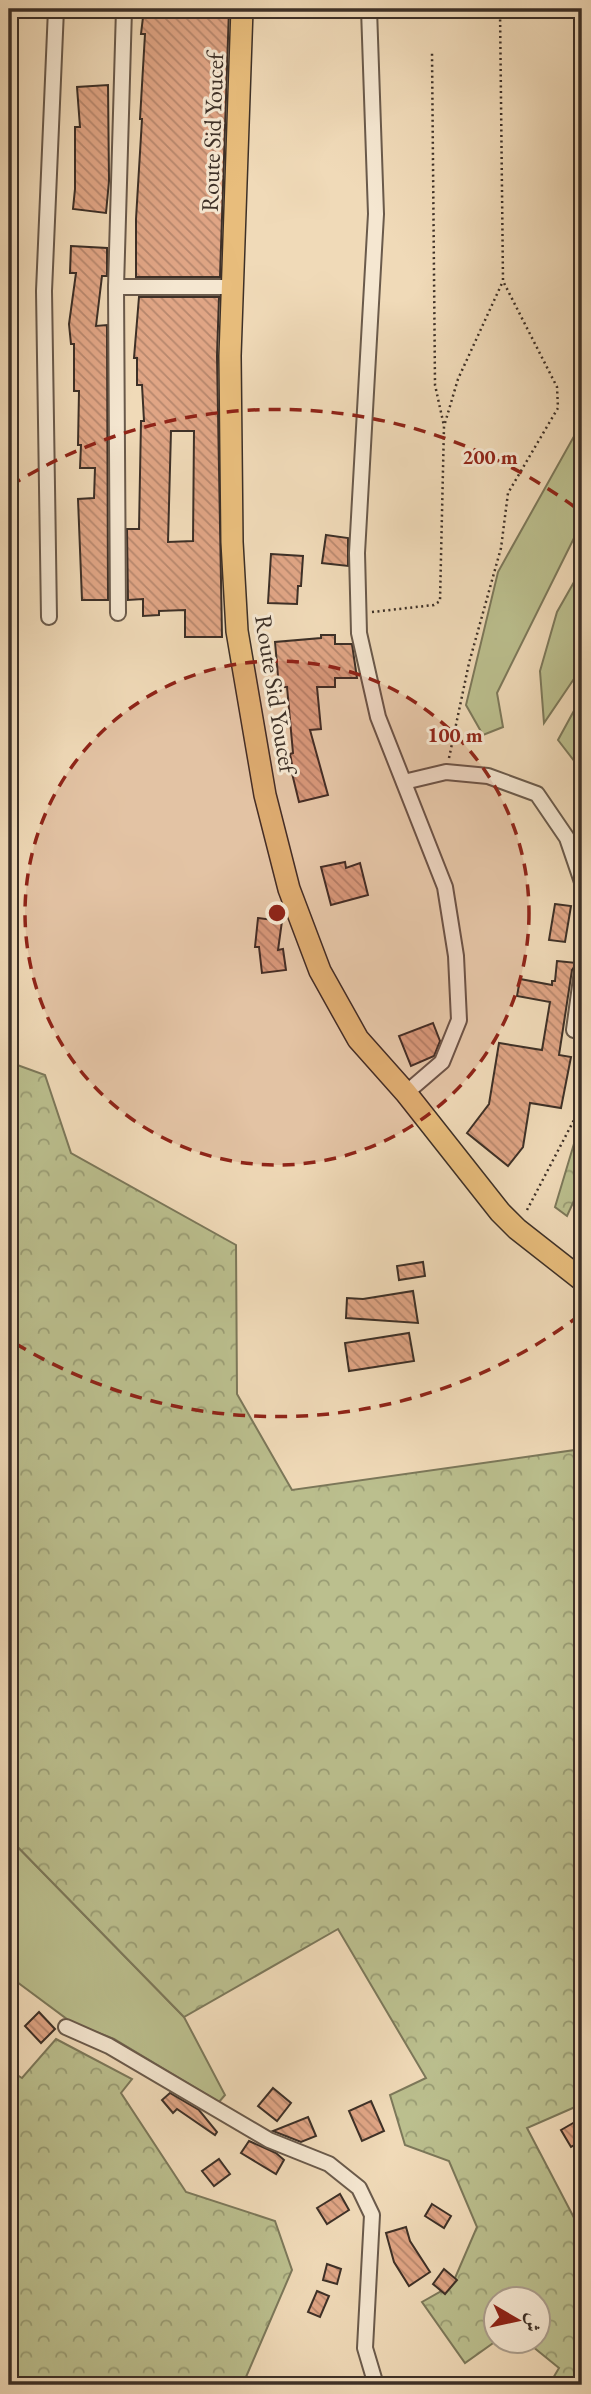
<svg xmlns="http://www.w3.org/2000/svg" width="591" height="2394" viewBox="0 0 591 2394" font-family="'EB Garamond',Amiri,serif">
<defs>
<pattern id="forest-crowns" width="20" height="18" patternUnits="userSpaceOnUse" patternTransform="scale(1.75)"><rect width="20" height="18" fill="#bbbf8e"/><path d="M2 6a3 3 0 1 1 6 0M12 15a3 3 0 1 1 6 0" fill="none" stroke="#999c74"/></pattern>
<pattern id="building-back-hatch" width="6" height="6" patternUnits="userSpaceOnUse" patternTransform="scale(1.75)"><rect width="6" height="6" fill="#e0a585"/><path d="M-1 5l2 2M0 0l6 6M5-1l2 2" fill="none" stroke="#b7876d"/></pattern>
</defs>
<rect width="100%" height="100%" fill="#f0dab8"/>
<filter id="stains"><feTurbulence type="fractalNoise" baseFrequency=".00286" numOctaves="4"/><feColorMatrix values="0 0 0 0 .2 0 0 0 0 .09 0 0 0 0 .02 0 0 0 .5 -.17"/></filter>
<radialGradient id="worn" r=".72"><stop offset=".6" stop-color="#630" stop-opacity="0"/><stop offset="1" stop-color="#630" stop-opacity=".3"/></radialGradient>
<!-- green -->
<g fill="#bbbf8e" stroke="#7c785a" stroke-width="2">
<polygon points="582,422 582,522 497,693 503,727 483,735 466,705 498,572"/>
<polygon points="582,568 582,667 544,723 540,671 557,612"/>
<polygon points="582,696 582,751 575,762 558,740"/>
<polygon points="9,1838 184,2017 225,2095 219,2102 114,2039 71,2022 9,1976"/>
</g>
<!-- forest -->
<g fill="url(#forest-crowns)" stroke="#7c785a" stroke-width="2">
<polygon points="9,1062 45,1075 71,1153 236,1245 237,1394 292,1490 582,1449 582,2104 527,2128 582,2233 582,2385 549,2385 559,2368 527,2342 538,2342 538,2300 496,2300 496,2341 465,2363 422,2302 452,2285 477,2227 449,2161 405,2145 390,2095 426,2078 338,1929 184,2017 9,1838"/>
<polygon points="582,1123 582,1183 567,1216 555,1207 576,1137"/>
<polygon points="56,2039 132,2079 121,2093 186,2192 275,2221 292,2270 246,2377 247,2385 9,2385 9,2070 22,2078"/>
</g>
<!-- building -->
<g fill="url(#building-back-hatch)" stroke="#3d3027" stroke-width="2" fill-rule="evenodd">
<polygon points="144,9 229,9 220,277 136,277 136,219 142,119 140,119 145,34 141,34"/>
<polygon points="108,85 109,181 106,213 73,209 75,189 75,127 80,127 77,87"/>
<polygon points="71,246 107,248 107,276 102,276 96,326 107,325 108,600 82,600 78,499 94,498 95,468 80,468 81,445 78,445 79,391 74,391 74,344 71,344 69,324 76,273 70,273"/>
<path d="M139,297H219L217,356L222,637H185V610L159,611V615L143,616V599L128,600L127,529H139L141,421H144L142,385H137V358H134ZM171,431H194L193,541L168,542Z"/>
<polygon points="326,535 348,538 348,566 322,563"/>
<polygon points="271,554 303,556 301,586 298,586 297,604 268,603"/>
<polygon points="321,635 335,635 335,644 352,644 357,678 335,678 335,687 317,687 321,729 310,730 328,795 299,802 290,765 292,764 290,754 293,753 287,687 279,687 275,642 321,638"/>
<polygon points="345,862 346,868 360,863 368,895 331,905 321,867"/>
<polygon points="555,904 571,906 565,942 549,940"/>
<polygon points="258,918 282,921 278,950 283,949 286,970 262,973 259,947 255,947"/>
<polygon points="557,961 577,963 572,970 559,1055 571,1057 561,1108 530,1103 523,1147 508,1166 467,1133 489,1104 499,1043 542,1050 550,1002 517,996 520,979 552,985 552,981 555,981"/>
<polygon points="433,1023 440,1041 434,1056 411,1066 399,1036"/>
<polygon points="423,1262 425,1276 399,1280 397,1266"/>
<polygon points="413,1291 418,1323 346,1318 347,1298 363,1299"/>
<polygon points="409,1333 414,1361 349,1371 345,1343"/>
<polygon points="39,2012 55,2029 41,2043 25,2026"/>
<polygon points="273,2088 291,2103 277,2121 258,2106"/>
<polygon points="170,2093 199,2110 217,2132 215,2135 177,2109 173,2113 162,2100"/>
<polygon points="371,2101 384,2131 362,2141 349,2111"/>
<polygon points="308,2117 316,2136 301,2142 273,2131"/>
<polygon points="582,2118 582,2141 571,2147 561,2130"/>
<polygon points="249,2141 276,2153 284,2160 276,2174 241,2153"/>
<polygon points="219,2159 230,2174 214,2186 202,2171"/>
<polygon points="340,2194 349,2210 327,2224 317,2208"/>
<polygon points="432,2204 451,2216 444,2228 425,2216"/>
<polygon points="406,2227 410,2241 430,2272 409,2286 394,2262 386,2233"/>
<polygon points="327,2264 341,2269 337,2284 323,2280"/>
<polygon points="444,2269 457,2280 445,2294 433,2284"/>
<polygon points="317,2291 329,2296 320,2317 308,2312"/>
</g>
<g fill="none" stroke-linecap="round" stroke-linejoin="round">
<defs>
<g id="minor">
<polyline points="369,9 376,214 357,553 359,633 378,717 445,887 456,956 459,1020 442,1062 406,1093"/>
<polyline points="116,287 233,287"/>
<polyline points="118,613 116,287 124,9"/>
<polyline points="49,617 44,291 56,9"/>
<polyline points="404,782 446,772 488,776 537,794 567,838 582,882"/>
<polyline points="574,1030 582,971"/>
<polyline points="66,2027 109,2046 269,2140 329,2164 359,2188 372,2215 365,2348 376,2385"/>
</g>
<polyline id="primary" points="242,9 230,356 232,542 237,631 265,795 289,889 320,971 358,1039 406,1093 500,1212 517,1229 582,1280"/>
</defs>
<!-- minor casing -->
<use href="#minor" stroke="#6a5a4b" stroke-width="18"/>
<!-- primary casing -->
<use href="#primary" stroke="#3d3027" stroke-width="24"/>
<!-- path -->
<g stroke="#3d3027" stroke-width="2.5" stroke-dasharray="2 3.5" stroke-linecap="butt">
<polyline points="445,423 458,379 503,281"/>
<polyline points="372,612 434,605 440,601 444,426 435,385 432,52"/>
<polyline points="449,758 469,663 501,548 508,493 558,408 557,387 503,281 500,9"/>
<polyline points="576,824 582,814"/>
<polyline points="527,1210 575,1118 582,1098"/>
</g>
<!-- minor -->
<use href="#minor" stroke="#f5e7d1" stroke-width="14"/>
<!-- primary -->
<use href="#primary" stroke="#e8bd7c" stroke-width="21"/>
</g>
<!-- distance rings -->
<circle cx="277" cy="913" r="252" fill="#8f2418" fill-opacity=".12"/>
<g fill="none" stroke="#8f2418" stroke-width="3.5" stroke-dasharray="12 9">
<circle cx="277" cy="913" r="252"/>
<path d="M580 1315A503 503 0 0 1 10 1340M10 486A503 503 0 0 1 580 511"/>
</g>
<g text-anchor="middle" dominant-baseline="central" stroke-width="6" stroke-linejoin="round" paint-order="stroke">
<!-- street labels -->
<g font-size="24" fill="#3d3027" stroke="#f5e7d1">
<text transform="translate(212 132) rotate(-88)">Route Sid Youcef</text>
<text transform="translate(276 694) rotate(81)">Route Sid Youcef</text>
</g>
</g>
<circle cx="277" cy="913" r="10" fill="#8f2418" stroke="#f5e7d1" stroke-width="3.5"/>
<g font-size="21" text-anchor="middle" font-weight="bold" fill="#8f2418" stroke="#f5e7d1" stroke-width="6" stroke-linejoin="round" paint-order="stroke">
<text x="490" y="464">200 m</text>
<text x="455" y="742">100 m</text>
</g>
<!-- margin -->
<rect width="591" height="2394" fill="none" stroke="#f0dab8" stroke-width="35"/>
<rect x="10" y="10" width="570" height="2373" fill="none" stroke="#3d3027" stroke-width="3.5"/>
<rect x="18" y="18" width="556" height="2359" fill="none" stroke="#3d3027" stroke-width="2"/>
<!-- north arrow -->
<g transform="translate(517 2320) rotate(99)"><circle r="33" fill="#f5e7d1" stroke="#ab9e8d" stroke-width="2"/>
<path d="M0-5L12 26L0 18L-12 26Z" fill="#8f2418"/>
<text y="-10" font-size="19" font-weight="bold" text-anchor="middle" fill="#3d3027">ش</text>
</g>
<rect width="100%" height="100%" filter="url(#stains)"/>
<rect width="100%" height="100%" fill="url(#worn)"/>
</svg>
